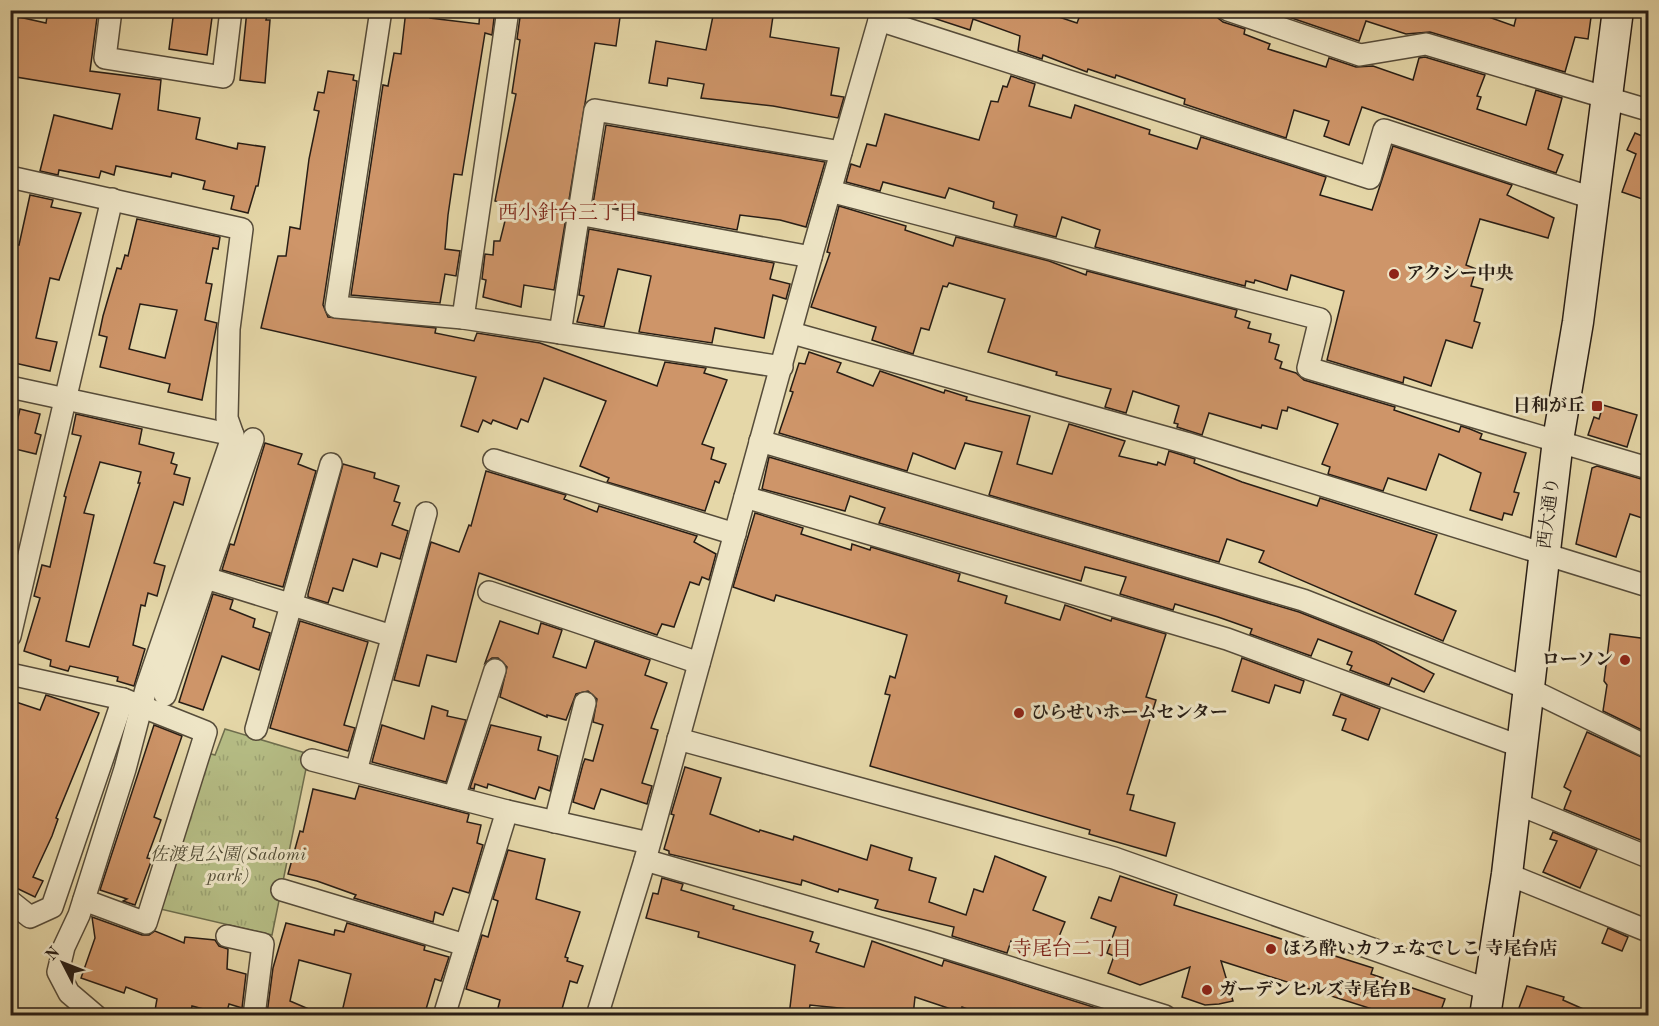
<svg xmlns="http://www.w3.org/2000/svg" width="1659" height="1026" viewBox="0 0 1659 1026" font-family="'Old Standard TT','Noto Serif JP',serif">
<defs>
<pattern id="park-tufts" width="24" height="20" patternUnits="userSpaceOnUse" patternTransform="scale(1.5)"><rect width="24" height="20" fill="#b6be86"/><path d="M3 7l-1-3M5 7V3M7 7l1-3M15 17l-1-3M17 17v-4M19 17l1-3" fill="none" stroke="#9ca373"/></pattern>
</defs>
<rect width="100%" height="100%" fill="#e5d7a8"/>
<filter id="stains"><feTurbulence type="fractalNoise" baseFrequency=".00333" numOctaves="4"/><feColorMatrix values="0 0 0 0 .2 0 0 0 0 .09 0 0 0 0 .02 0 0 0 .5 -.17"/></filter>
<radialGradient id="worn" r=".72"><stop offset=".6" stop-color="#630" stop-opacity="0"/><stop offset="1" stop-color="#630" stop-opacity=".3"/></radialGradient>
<!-- park -->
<polygon fill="url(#park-tufts)" stroke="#6e6e4e" stroke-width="1.5" points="225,729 309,754 272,935 156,908 204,752 215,755"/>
<!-- building -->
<g fill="#ce9569" stroke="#271d15" stroke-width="1.5" fill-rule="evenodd">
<polygon points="48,10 98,10 90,71 161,80 158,110 200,118 196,139 237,149 238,143 265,147 258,186 256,186 248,213 231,209 234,196 203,189 205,181 172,173 171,177 116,166 114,175 101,171 99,178 59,170 58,175 40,171 54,115 112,129 120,94 10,76 10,15 46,23"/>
<polygon points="174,10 213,10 207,55 169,49"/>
<polygon points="247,10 268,10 266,20 270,20 265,83 240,80"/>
<polygon points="406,10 431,13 430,18 479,24 480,10 495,10 492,35 485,33 462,175 454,174 448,215 445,249 460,251 456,276 445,274 440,303 351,295 383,85 388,86 394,53 401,54"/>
<polygon points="521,10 621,10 616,46 595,43 554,290 524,285 521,307 483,297 486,280 482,279 485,254 493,255 494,241 500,241 509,205 495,201 516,94 512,93 520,40 517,39"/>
<polygon points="921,10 1038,10 1077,23 1082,10 1216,10 1218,18 1223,22 1245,29 1244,34 1270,44 1268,49 1326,67 1329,58 1356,67 1373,66 1413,80 1419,58 1425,57 1485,75 1477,96 1481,97 1477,109 1526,125 1536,90 1562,98 1548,149 1563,155 1556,173 1362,107 1349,145 1324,136 1329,121 1294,110 1286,138 1184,104 1185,99 1116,75 1115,78 1088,69 1087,72 1043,55 1042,59 1018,51 1020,36 973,19 970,30 921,14"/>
<polygon points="1278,10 1469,10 1514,26 1518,10 1592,10 1588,39 1575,37 1565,72 1430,32 1406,34 1366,21 1359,41 1277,13"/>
<polygon points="714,11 750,17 750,12 773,16 770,37 839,48 831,95 844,97 838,118 773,106 701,98 704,84 668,78 667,86 649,83 656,41 706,50"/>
<polygon points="328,71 354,75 353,80 357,81 323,305 328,317 436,328 435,333 474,341 477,333 540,343 657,386 665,362 706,368 704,373 727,380 702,444 714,448 711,459 726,464 719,483 715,481 705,511 607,482 609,478 580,466 606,401 544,378 528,422 521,419 517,429 493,420 491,424 483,420 478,432 461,426 476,377 261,328 278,256 286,256 290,227 300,229 309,159 319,111 314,110 318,92 324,93"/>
<polygon points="1011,76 1035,84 1029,106 1071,118 1075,105 1150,130 1149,134 1197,149 1201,137 1326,177 1320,195 1372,210 1393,146 1512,185 1507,195 1554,218 1548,238 1480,219 1466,265 1476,269 1471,286 1483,289 1474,321 1480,323 1472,348 1446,340 1431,386 1404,377 1403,383 1327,360 1344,291 1291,275 1287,290 1255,280 1254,283 1246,281 1245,286 1095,247 1100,230 1062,217 1056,237 1014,226 1017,215 993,208 994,202 949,188 945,198 883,182 880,191 846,182 851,164 860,167 867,144 876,146 885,114 979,140 991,101 998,102 1003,86 1007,87"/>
<polygon points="606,125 825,162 806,227 780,220 740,215 737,230 593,204"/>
<polygon points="1646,125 1648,126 1648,201 1622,192 1636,154 1627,150 1635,133 1642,136"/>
<polygon points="30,195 53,200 51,207 81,213 59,280 50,278 36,338 57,342 50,371 10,362 10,243 19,245"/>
<polygon points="839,206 906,226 905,230 953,246 956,237 1049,261 1086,275 1087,271 1237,310 1235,317 1250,322 1248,328 1271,334 1269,342 1279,345 1275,359 1282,362 1280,368 1296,373 1304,380 1395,407 1394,410 1459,432 1461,426 1470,429 1482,434 1480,439 1526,453 1514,492 1519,493 1512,515 1504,513 1502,520 1470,510 1481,473 1439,454 1426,490 1388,478 1383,491 1328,474 1330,467 1322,464 1338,424 1288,407 1287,411 1282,410 1277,429 1262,425 1261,428 1209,413 1202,435 1177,427 1178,424 1174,423 1179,406 1133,391 1126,413 1105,407 1111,389 1056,375 1057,372 988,352 1005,299 949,283 947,287 943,286 929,330 921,328 913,354 872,340 876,327 811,307 830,253 827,252"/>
<path d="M137,219L220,237L218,249L213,248L206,283L212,284L205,320L217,323L202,400L168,392L170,384L100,367L107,337L99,335L103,316L117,268L121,269L125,255L128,256ZM140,304L177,310L165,358L129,349Z"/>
<polygon points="589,229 774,263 770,279 790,284 786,299 773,295 764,338 715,328 712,343 639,332 651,276 618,269 604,327 577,322 584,296 579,295"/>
<polygon points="809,352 841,363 837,372 873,386 880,371 944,393 945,390 967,397 966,400 1030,416 1017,464 1052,474 1069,424 1125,441 1119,456 1157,465 1158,462 1165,465 1169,451 1195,459 1194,463 1242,482 1317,506 1320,498 1437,535 1415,594 1456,611 1443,641 1259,562 1264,551 1227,539 1219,562 989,495 1002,452 965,443 955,469 913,453 907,471 779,433 793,392 790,391 799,363 805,364"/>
<polygon points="1603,405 1637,415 1627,447 1588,435 1594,417 1599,419"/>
<polygon points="20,409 40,414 35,433 41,435 36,454 11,448"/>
<path d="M76,414L142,429L139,444L174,453L171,463L177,465L174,474L190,478L183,505L174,502L154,563L165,566L157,596L148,593L145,606L141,605L133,645L145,649L134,686L117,681L118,677L70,666L68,671L50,666L51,660L24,651L40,598L34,596L42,565L50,567L66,497L64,496L81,436L72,434ZM100,462L141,472L138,483H140L89,647L66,641L94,515L84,513Z"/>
<polygon points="265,443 302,454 298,464 316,471 283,587 222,570 230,544 234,545"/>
<polygon points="769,457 1299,612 1375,642 1434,674 1424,692 1392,678 1389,685 1350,670 1352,666 1347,664 1352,652 1318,639 1311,656 1250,634 1252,629 1218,617 1175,604 1173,610 1120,594 1126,577 1085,567 1081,581 879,523 885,508 850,496 845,511 762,489"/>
<polygon points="343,464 375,473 374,478 399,486 394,501 400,503 392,525 408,531 400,559 381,553 377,567 353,559 343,591 333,588 328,603 308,597 308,594"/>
<polygon points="1597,466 1648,481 1648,520 1630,514 1616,557 1576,544 1592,468"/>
<polygon points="486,471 566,495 564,499 597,512 599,506 697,536 694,542 716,554 709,580 702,577 699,585 690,582 674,627 662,624 657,635 479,573 456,662 427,655 419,686 394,680 431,542 459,552 469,525 471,526"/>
<polygon points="755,513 803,528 801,534 851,550 852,544 870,550 871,547 960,574 958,581 1007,596 1005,603 1060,620 1065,605 1111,621 1112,618 1166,634 1146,697 1156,700 1127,794 1134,795 1130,810 1175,823 1166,856 1089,834 1090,830 870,766 890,695 885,694 890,676 895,678 907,635 776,595 774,601 733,587"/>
<polygon points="213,594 233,600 230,609 255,619 253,627 270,633 259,670 222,656 203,710 179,702"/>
<polygon points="300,621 368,642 344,725 355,728 348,751 270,728"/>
<polygon points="500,621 538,634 541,623 562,630 553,657 586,668 595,641 650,660 645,675 667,683 651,728 658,730 642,783 652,786 647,804 601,789 594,809 573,802 583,764 585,759 593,761 603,725 593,722 597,699 588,691 576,694 566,720 547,715 547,717 500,697 507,667 498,658 492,658 485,663"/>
<polygon points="1610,634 1648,639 1648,733 1603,711 1607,685 1604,681"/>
<polygon points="1242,658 1304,681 1300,693 1275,685 1269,703 1232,691"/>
<polygon points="1341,694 1380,709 1368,740 1342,730 1346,719 1333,715"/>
<polygon points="46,695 99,713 56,818 58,819 52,836 33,877 43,881 35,897 10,885 10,700 40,710"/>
<polygon points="432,706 448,711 447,716 466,720 446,782 372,762 382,725 424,739"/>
<polygon points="154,725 182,736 154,817 161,820 147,858 152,859 135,905 123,901 127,899 100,890"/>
<polygon points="491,725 541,737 538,750 558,756 550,791 539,787 535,799 488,784 487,788 475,784 474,789 470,788"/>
<polygon points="1587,732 1648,760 1648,843 1564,809 1571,791 1564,787"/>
<polygon points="685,767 721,778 710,814 759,832 760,830 793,840 794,836 867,860 871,845 912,858 909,870 936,878 929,902 966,915 974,889 983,892 995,856 1046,877 1033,910 1065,922 1051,956 1011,941 1007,953 952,936 954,927 882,910 875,908 878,900 839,889 838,892 802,880 801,885 669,854 669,851 664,849 674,815 671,814"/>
<polygon points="359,786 469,814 467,822 481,825 477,843 483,845 469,893 453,888 443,915 435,912 433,922 354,898 356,895 317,881 288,874 300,831 303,832 313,789 355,799"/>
<polygon points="1553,832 1597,850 1580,888 1543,872 1557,841 1550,839"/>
<polygon points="508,850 545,859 536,899 580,912 565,957 568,958 567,961 583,966 577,983 570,981 560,1016 496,1016 500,1000 466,989 482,935 488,937 498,901 493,899"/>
<polygon points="1120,876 1177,895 1174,905 1373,968 1371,974 1445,999 1439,1016 1394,1016 1221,961 1233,1001 1219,1004 1205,1005 1182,997 1190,967 1140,985 1108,973 1114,956 1107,953 1116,927 1091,918 1099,897 1111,901"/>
<polygon points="662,878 683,884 681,890 734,906 733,909 813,932 810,941 819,944 816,952 864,967 872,941 942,966 944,960 1109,1012 1108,1016 986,1016 962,1007 960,1012 915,997 913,1016 888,1016 878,1014 878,1012 810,1005 808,1016 789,1016 795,965 698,937 699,932 646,918 653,893 658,894"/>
<polygon points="92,917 142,935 149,935 155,931 184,943 185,937 215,940 219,946 228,949 227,969 246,974 242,1008 229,1004 226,1015 192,1006 190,1016 154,1016 157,999 126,987 124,993 81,978 95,938"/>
<polygon points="286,923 334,935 335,930 344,932 347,923 425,946 424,950 449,957 441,981 435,979 424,1016 341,1016 351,974 299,960 290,1001 325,1016 272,1016 267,1014 273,968"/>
<polygon points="1608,928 1628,937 1622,951 1602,943"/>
<polygon points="1527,986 1564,997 1563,1000 1599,1016 1516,1016"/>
</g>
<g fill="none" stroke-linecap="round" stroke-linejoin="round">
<defs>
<g id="street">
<polyline points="111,10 105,58 223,77 231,10"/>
<polyline points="381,10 336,307 463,318 782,367"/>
<polyline points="1228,10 1360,55 1426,44 1648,110"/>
<polyline points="879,20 1370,178 1384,130 1595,199"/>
<polyline points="10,177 242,229 229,329 227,418 233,435 146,689 125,769 79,915 64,947 58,972 69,993 96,1016"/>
<polyline points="830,191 1320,319 1308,368 1648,468"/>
<polyline points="578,214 811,257"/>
<polyline points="463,318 508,10"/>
<polyline points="560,333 595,110 841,152"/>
<polyline points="792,333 1186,443 1648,586"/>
<polyline points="10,387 233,435"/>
<polyline points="760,441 1303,600 1529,689 1648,747"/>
<polyline points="494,460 735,534"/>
<polyline points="745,497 1227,639 1522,747"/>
<polyline points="206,578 392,636"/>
<polyline points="489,592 699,663"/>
<polyline points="10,636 112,199"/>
<polyline points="10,674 123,699 206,732 146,923 84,900"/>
<polyline points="165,695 253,439"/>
<polyline points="256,729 331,464"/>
<polyline points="678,739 1114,858 1489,990"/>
<polyline points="312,760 507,811 649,843"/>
<polyline points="356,771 426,513"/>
<polyline points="454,797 495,670"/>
<polyline points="1515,803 1648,857"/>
<polyline points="555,822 585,703"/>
<polyline points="645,860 928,942 1165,1016"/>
<polyline points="1507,874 1648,931"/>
<polyline points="282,890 465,945"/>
<polyline points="10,901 30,917 52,907 123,699"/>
<polyline points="227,936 263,944 254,1016"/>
<polyline points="444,1016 507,811"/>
<polyline points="597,1016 645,860 811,257 882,10"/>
</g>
<polyline id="secondary" points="1485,1016 1507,874 1558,440 1578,322 1618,10"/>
</defs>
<!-- street casing -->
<use href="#street" stroke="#564c3a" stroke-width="24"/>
<!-- secondary casing -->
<use href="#secondary" stroke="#271d15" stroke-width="33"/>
<!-- street -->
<use href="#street" stroke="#eee5c6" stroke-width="21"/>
<!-- secondary -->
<use href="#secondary" stroke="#eee5c6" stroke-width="30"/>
</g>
<!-- markers -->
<g fill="#8f2418" stroke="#eee5c6" stroke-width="2">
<circle cx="1394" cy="274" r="6"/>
<rect x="1591" y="400" width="12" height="12" rx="3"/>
<circle cx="1625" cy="660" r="6"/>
<circle cx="1019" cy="713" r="6"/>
<circle cx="1271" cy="949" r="6"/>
<circle cx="1207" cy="990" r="6"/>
</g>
<g text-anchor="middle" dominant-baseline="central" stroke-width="6" stroke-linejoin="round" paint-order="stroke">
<!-- poi labels -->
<g font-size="18" font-weight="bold" fill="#271d15" stroke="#eee5c6" text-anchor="start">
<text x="1406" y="274">アクシー中央</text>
<text x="1585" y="406" text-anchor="end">日和が丘</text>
<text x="1613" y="660" text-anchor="end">ローソン</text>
<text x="1031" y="713">ひらせいホームセンター</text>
<text x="1283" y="949">ほろ酔いカフェなでしこ 寺尾台店</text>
<text x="1219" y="990">ガーデンヒルズ寺尾台B</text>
</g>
<!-- street labels -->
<g font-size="18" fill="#271d15" stroke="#eee5c6">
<text transform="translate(1549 513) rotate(-83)">西大通り</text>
</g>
<!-- park labels -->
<g font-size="18" font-style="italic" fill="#524d37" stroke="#eee5c6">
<text x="228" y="855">佐渡見公園(Sadomi<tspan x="228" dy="21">park)</tspan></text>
</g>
<!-- neighbourhood labels -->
<g font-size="20" fill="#7a1f14" stroke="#eee5c6">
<text x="568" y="214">西小針台三丁目</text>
<text x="1072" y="950">寺尾台二丁目</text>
</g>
</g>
<!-- margin -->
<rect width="1659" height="1026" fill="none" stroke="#e5d7a8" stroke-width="36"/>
<rect x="12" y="12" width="1635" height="1002" fill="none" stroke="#271d15" stroke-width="3"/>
<rect x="18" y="18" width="1623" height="990" fill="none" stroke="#271d15" stroke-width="1.5"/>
<!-- north arrow -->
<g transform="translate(63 963) rotate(312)" stroke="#eee5c6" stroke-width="4.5" paint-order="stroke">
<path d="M0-4.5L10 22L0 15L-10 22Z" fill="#271d15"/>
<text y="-9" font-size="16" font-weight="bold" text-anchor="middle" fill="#271d15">N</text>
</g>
<rect width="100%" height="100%" filter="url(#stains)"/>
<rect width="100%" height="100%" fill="url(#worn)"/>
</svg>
